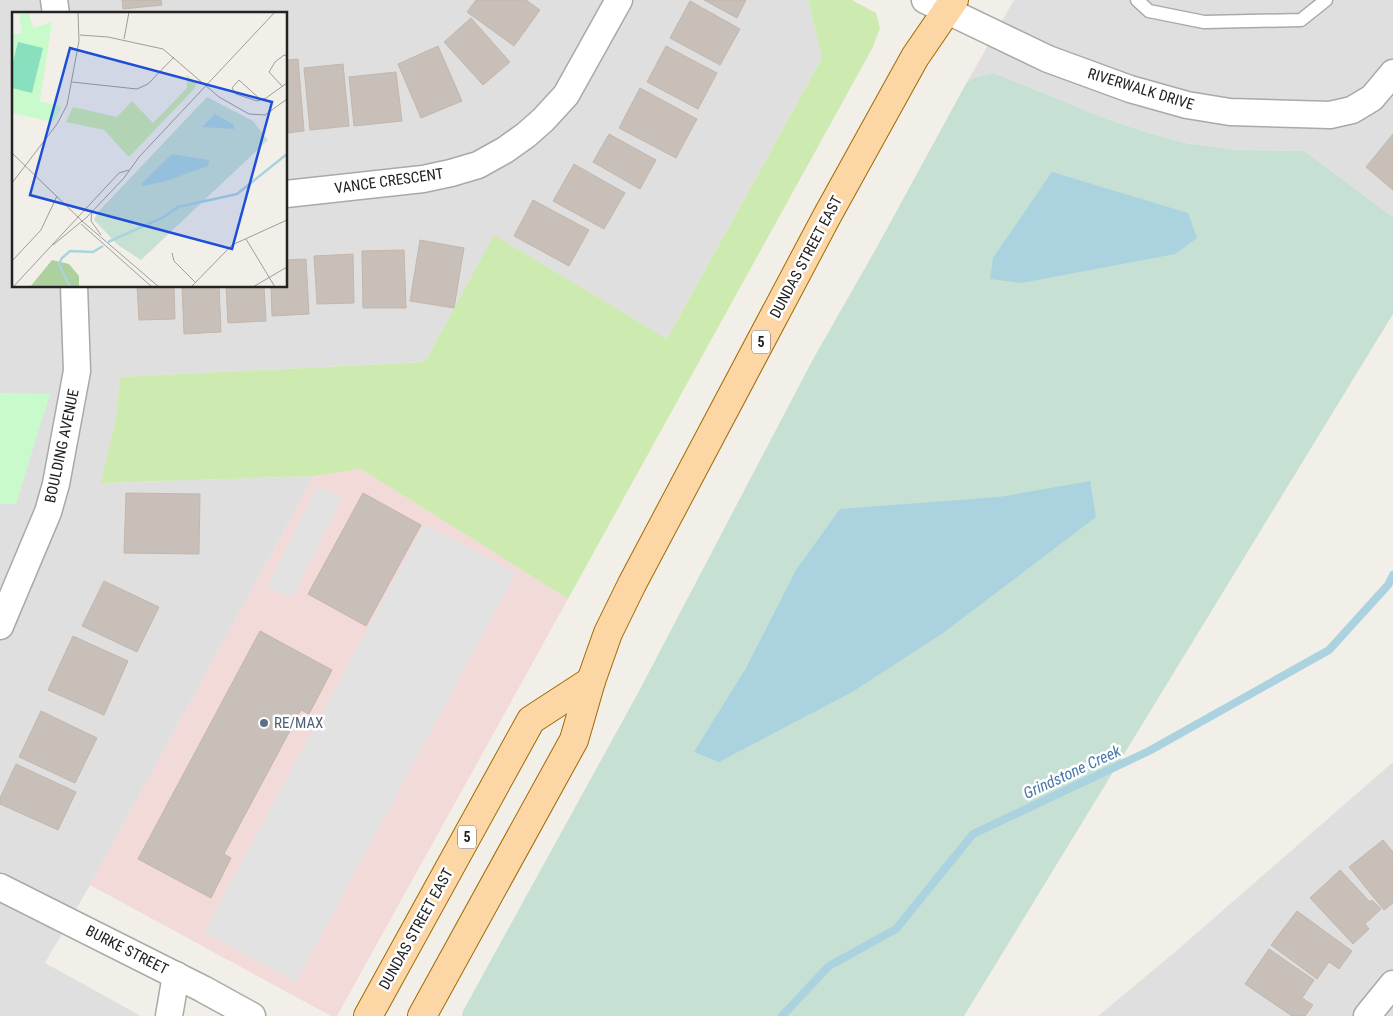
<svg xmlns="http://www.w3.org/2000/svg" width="1393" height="1016" viewBox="0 0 1393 1016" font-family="'Roboto Condensed',sans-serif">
<rect width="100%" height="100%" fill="#f2efe9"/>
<!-- residential -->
<g fill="#e0dfdf" fill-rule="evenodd">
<path d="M0,0H808L822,58L667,339L494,236L425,362L120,377L116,418L102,483L314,476L90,885L45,963L141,1016H0ZM14,14H286V286H14Z"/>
<polygon points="1014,0 1393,0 1393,217 1304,151 1235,150 1185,143 1145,132 1104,118 994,73 976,77 967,82"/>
<polygon points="1393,762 1393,1016 1098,1016 1175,952"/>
</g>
<!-- commercial -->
<polygon fill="#f2dad9" points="361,469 568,599 337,1016 331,1016 90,885 314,476"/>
<!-- grass -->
<polygon fill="#cdebb0" points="808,0 852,0 876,13 880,28 873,47 568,599 361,469 314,476 101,483 116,418 120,377 425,362 494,235 667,339 822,58"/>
<!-- wetland -->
<polygon fill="#c6e0d4" points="994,73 1104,118 1145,132 1185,143 1235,150 1304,151 1393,217 1393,314 964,1016 462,1016 463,1011 638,693 812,361 877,247 967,82 976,77"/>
<!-- park -->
<polygon fill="#c8facc" points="0,393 50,394 16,504 0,504"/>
<!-- parking -->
<g fill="#e2e2e2">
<polygon points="317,486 342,498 292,598 267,586"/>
<polygon points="424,524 516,573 296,982 204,932"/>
</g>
<!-- water -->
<g fill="#aad3df">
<polygon points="1052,172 1188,213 1197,238 1175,254 1021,283 990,279 993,258"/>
<polygon points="1090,481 1096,517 943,633 852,692 719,762 694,752 746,668 796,570 840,509 999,497"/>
</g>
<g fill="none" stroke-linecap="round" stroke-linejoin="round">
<!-- stream -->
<polyline stroke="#aad3df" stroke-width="8" points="782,1016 829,966 896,929 973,834 1149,751 1329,650 1388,585 1393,575"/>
</g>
<!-- building -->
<g fill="#c7bfb8" stroke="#c4b6ab">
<polygon points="122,0 161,0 162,5 123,9"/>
<polygon points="476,0 526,0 540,10 514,46 467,12"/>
<polygon points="704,0 746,0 737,18"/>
<polygon points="690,1 740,29 720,65 670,38"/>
<polygon points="471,18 510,62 483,85 444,42"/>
<polygon points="438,46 462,101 421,118 398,64"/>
<polygon points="666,46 717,73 698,109 647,82"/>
<polygon points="298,59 304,131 286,133 286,60"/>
<polygon points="343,64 349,126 310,130 304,68"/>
<polygon points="396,72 402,121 354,126 349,77"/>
<polygon points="640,88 697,119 676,158 619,128"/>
<polygon points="609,134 656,160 640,189 593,162"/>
<polygon points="1393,134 1393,190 1366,167"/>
<polygon points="574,164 625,193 604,229 553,201"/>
<polygon points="533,200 589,230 569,266 514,236"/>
<polygon points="420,240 464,248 454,308 410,301"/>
<polygon points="404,250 406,308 363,308 362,251"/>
<polygon points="353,254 354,303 317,304 314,256"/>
<polygon points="306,259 309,314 272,316 271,286 286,286 286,260"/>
<polygon points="137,286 174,286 175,319 139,320"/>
<polygon points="182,286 219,286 221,332 184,334"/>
<polygon points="226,286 264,286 266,321 228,323"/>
<polygon points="126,493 200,494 199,554 124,553"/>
<polygon points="363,493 421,525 366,626 308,594"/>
<polygon points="104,581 159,607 137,652 82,626"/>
<polygon points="260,631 332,670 309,714 301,710 224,854 231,858 211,898 138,859"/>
<polygon points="73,636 128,661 104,715 48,690"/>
<polygon points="41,711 97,738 75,783 19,757"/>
<polygon points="16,764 76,792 58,830 0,804 0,798"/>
<polygon points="1383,840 1393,852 1393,903 1384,910 1349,867"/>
<polygon points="1340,870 1370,902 1372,900 1381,909 1365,924 1369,929 1353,944 1310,898"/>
<polygon points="1297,911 1352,951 1339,969 1329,962 1317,979 1271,945"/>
<polygon points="1269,949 1314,980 1302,998 1313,1005 1305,1016 1292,1016 1245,984"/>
</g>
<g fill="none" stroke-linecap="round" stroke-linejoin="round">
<defs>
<polyline id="service" points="1137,0 1149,11 1204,22 1301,20 1326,0"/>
<g id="minor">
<polyline points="54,0 56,14"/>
<polyline points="925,0 1048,59 1130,89 1187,105 1230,112 1330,115 1352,110 1372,98 1393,73"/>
<polyline points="286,194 423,179 451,173 478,165 505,150 526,135 543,120 566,95 619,0"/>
<polyline points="0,626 48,512 56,484 77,371 74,286"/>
<polyline points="0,887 203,989 252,1016"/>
<polyline points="169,1016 176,975"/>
<polyline points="1367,1016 1393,984"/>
</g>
<g id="primary">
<polyline points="368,1016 531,720 591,681"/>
<polyline points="422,1016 574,740 591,681 608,633 632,584 827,216 915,57 954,0"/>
</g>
</defs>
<!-- service casing -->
<use href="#service" stroke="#a9a9a9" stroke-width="15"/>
<!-- minor casing -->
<use href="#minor" stroke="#a9a9a9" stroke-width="29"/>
<!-- primary casing -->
<use href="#primary" stroke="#a06b00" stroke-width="30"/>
<!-- service -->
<use href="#service" stroke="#fff" stroke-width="12"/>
<!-- minor -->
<use href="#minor" stroke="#fff" stroke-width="26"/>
<!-- primary -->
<use href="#primary" stroke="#fcd6a4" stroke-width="28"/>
</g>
<!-- markers -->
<circle fill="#5c6f8a" stroke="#fff" stroke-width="2" cx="264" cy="723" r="5"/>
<g text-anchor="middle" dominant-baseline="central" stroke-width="5" stroke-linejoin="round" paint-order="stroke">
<!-- shield labels -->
<g fill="#fff" stroke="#646464" stroke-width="1">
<rect x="752" y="330.5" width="18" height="23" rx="4"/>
<rect x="458" y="825.5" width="18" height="23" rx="4"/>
</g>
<g font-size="14" font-weight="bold" fill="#222">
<text x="761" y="342">5</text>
<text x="467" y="837">5</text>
</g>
<!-- street labels -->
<g font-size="15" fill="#222" stroke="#fff">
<text transform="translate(1141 89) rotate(17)">RIVERWALK DRIVE</text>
<text transform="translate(389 181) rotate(-8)">VANCE CRESCENT</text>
<text transform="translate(806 257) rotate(-62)">DUNDAS STREET EAST</text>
<text transform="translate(62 446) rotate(-78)">BOULDING AVENUE</text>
<text transform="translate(416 929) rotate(-61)">DUNDAS STREET EAST</text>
<text transform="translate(127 950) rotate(27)">BURKE STREET</text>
</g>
<!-- service labels -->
<g font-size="15" fill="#4e5e75" stroke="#fff" text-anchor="start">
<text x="274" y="723">RE/MAX</text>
</g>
<!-- water labels -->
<g font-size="16" font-style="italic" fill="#4a7aab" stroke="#fff">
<text transform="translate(1072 772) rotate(-25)">Grindstone Creek</text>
</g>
</g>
<!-- overview -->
<g transform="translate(12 12)">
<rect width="275" height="275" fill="#f2efe9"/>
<path d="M175,63L184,72L182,77L117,145L92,118L54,110L61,95L105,105L120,89L141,111L175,76Z" fill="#cdebb0"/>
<path d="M40,248L57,252L67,264V275H18Z" fill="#add19e"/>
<path d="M195,85L241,109L256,128L129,248L106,233L82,208L86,200Z" fill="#c6e0d4"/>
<path d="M17,0L21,16L40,10L28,89L50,95L41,110L0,101V23L10,21L7,2Z" fill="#c8facc"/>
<path d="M6,30L31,36L20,81L0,76V54Z" fill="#88e0be"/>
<path d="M203,102L222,113V117L190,115ZM160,142L197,148L196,154L154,169L132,174L129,172Z" fill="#aad3df"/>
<path fill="none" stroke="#aad3df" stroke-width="2.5" d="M96,230L152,205L166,195L225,182L275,142M58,275L47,252L50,246L58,239L81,240L91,234"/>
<path fill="none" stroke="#9f9d99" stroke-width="1" d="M68,23L96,25L151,37L207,85L237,102L253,103L275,87M112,27L117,0M60,70L125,77L136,72L162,45M270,74L257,60L263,50L272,43L275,44M249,88L227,68L220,76L224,82L245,89L254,86L275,71M0,141L70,209L147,275M0,171L45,112L55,93L67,29L66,0M80,199L79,209L89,223M69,212L140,275M234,227L263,275M41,233L75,205L112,166L127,145L263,0M160,241L162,249L183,270M0,249L29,218L45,184M1,275L107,161L117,158M179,275L220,233L275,208M241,275L275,255"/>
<path fill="#1d4ed8" fill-opacity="0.15" stroke="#1d4ed8" stroke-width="2.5" d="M58,36L260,90L220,237L18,183Z"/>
<rect width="275" height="275" fill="none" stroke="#222" stroke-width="2.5"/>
</g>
</svg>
